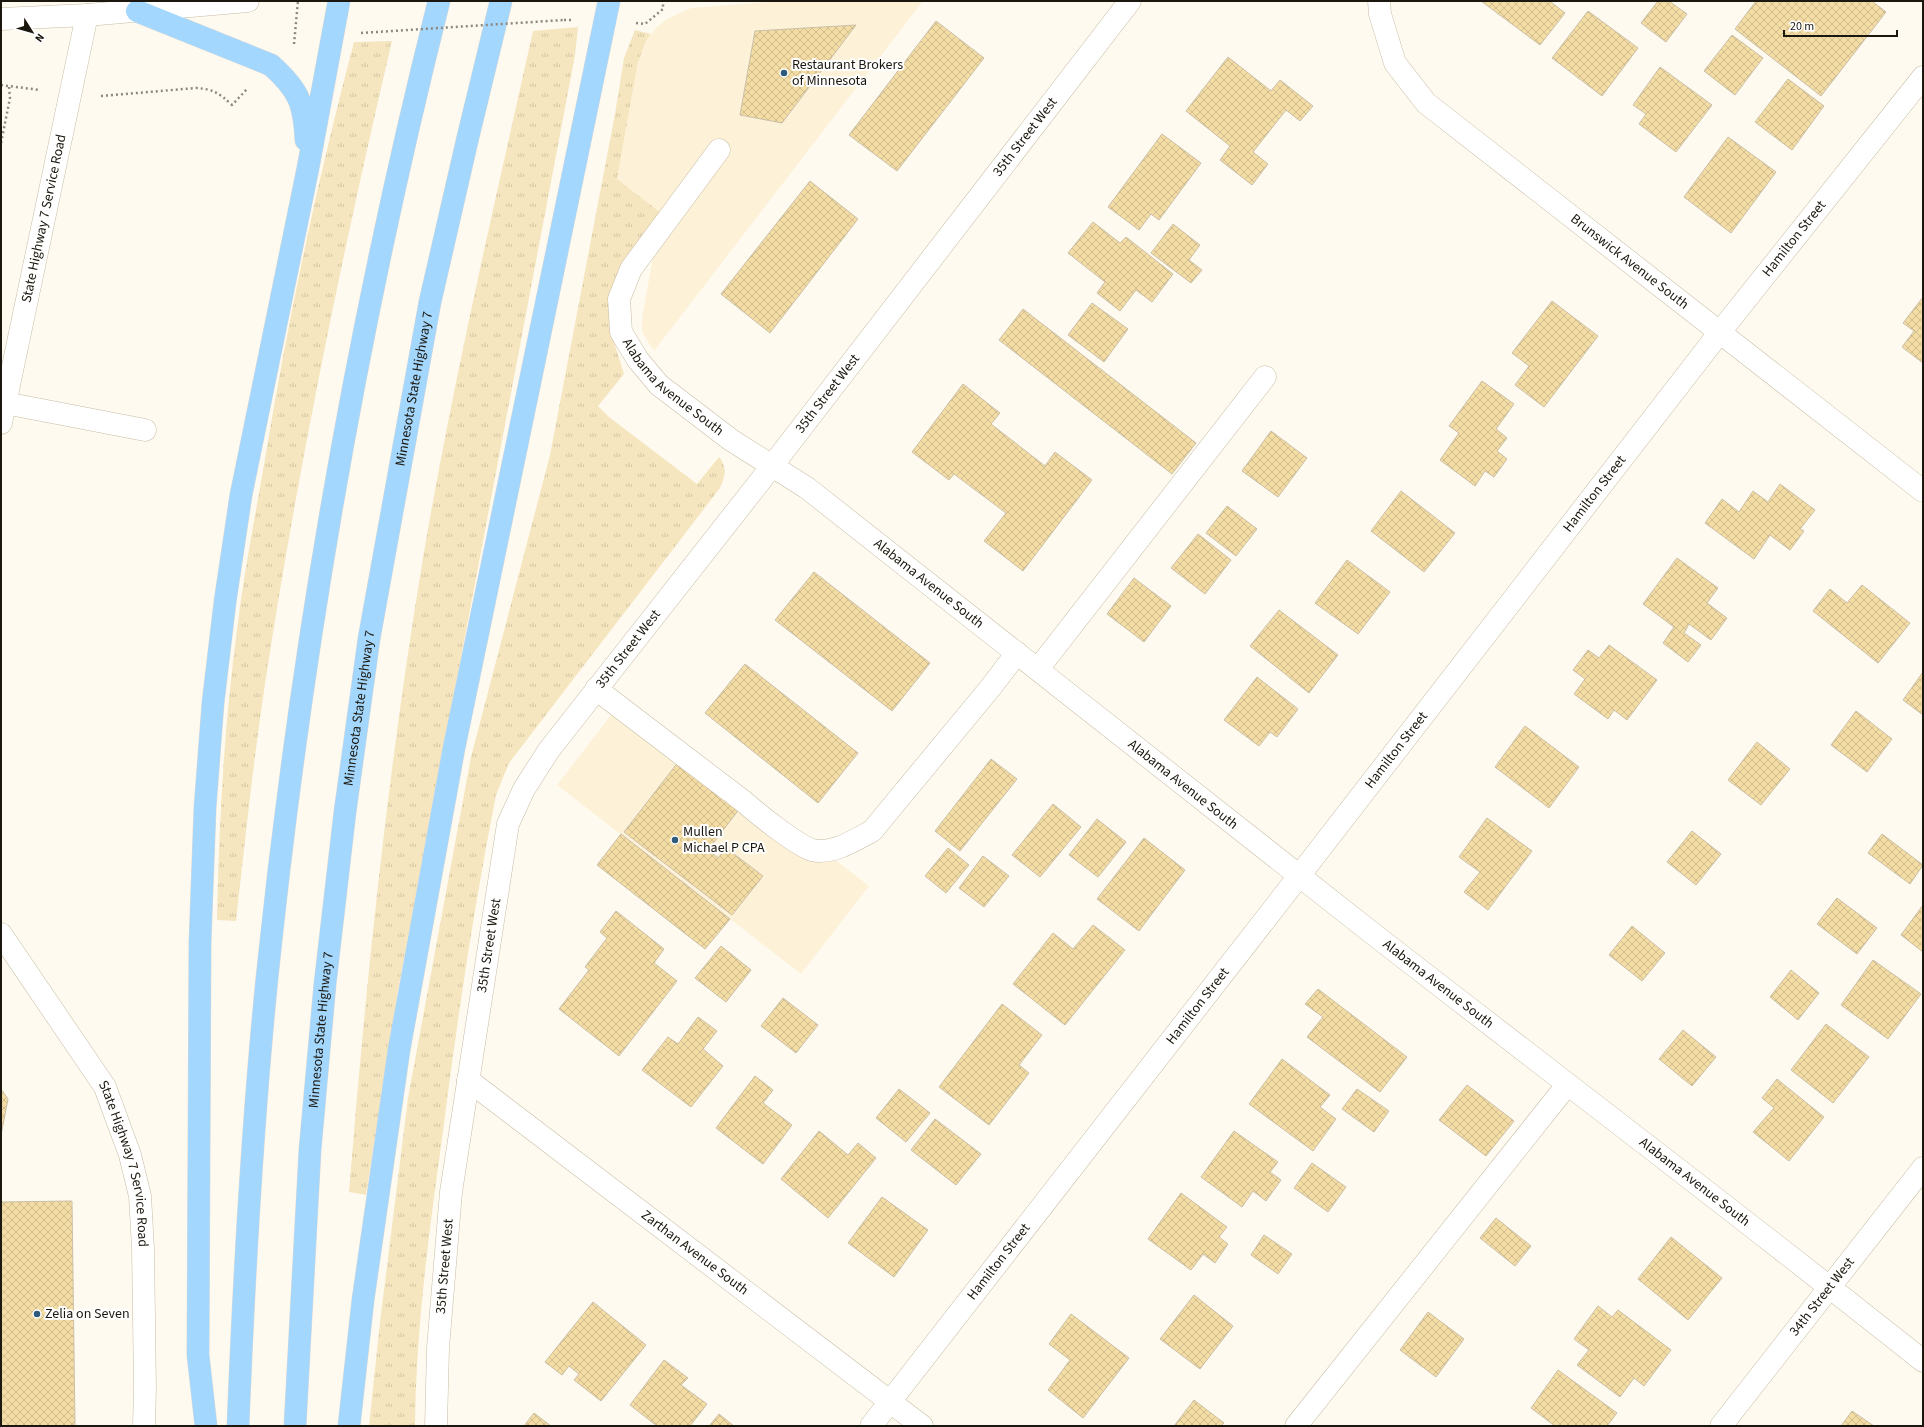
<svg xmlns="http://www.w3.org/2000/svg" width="1924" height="1427" viewBox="0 0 1924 1427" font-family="'Source Sans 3',sans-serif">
<defs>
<pattern id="grass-tufts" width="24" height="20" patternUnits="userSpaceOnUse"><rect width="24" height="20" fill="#f6e6bf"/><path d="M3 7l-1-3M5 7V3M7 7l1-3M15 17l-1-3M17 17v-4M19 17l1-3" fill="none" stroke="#d2c5a3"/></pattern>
<pattern id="building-cross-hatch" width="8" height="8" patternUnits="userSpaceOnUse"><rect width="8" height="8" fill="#f4dca5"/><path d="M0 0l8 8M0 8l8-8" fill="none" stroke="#d1bc8d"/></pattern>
</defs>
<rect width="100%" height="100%" fill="#fffaf0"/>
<!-- built -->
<g fill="#fdf2d8">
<polygon points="778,1 923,1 654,351 642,332 642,318 661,213 617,179 638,62 646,41 656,28 667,19 691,8"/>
<polygon points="625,697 869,886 801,974 557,785"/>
</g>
<!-- grass -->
<g fill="url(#grass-tufts)">
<path d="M578,27L575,55L398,990L366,1195L349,1192C366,980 388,768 423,558C453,381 494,206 533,31Z"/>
<path d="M635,30L651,34L646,41L638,62L617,179L661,213L610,317L614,342L624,374L598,406L609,417L697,484L719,457C728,468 725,476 720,488L509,763L496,795C473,911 456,1028 441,1146C428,1239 416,1332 415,1426H369L380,1322L408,1098L471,757L550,455L615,114L624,58Z"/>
<path d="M392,41C342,254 298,468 265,684C253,763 245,842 236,921L217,920C219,823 224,726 237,630C244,571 256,512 266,453C289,315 318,178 354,42Z"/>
</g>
<!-- building -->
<g fill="url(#building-cross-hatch)" stroke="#cac0a7">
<polygon points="1481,1 1552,1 1551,2 1565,13 1540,45"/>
<polygon points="1658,1 1669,1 1687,14 1666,42 1641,23"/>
<polygon points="1756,1 1872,1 1886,12 1821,96 1735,29"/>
<polygon points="1588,11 1638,48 1602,96 1552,58"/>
<polygon points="936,21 984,58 897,171 849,135"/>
<polygon points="856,25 782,123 740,115 755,31"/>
<polygon points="1732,35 1763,58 1735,95 1704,71"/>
<polygon points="1228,57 1271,91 1280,80 1313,106 1300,121 1286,110 1253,152 1268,164 1252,185 1220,160 1230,146 1186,111"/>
<polygon points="1660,67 1712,105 1676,152 1639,124 1646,114 1633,105"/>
<polygon points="1788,79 1824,106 1792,150 1755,122"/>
<polygon points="1162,134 1201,163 1159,220 1151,214 1139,230 1108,207"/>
<polygon points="1728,137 1776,172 1731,233 1684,197"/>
<polygon points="810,181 858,219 770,333 721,294"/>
<polygon points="1093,222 1120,243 1126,237 1173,274 1152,302 1136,290 1120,311 1097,293 1105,282 1068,253"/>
<polygon points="1173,224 1200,245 1189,260 1202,270 1191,283 1151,253"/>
<polygon points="1923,297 1923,363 1902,347 1914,331 1903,323"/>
<polygon points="1552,301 1598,336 1544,407 1515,385 1529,366 1512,353"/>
<polygon points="1092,303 1128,329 1104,362 1068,335"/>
<polygon points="1023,309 1196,443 1172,474 999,340"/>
<polygon points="1482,381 1514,404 1496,429 1507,438 1497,451 1507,459 1494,477 1485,471 1475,486 1440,460 1459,433 1449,426"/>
<polygon points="963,384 1000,413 991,424 1045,466 1055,452 1092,480 1023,571 984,541 1006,513 954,474 949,480 912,452"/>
<polygon points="1271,431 1307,458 1278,497 1242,471"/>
<polygon points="1780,484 1815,510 1800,529 1804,531 1790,550 1770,535 1754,559 1705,523 1722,499 1739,512 1753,491 1768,502"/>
<polygon points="1401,491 1455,533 1424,572 1371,531"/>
<polygon points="1227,506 1257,529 1236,556 1206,533"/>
<polygon points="1198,534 1231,560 1205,594 1171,568"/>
<polygon points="1677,558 1718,588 1707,603 1727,618 1711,640 1689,624 1684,633 1701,645 1688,662 1663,643 1674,627 1643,604"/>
<polygon points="1347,560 1390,592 1358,634 1315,603"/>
<polygon points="814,572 930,663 892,711 775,620"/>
<polygon points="1134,578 1171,606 1144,642 1107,614"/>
<polygon points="1862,585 1910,623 1878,663 1813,611 1830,589 1847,603"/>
<polygon points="1279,610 1338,655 1309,693 1250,646"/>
<polygon points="1609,645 1657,680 1627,720 1614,710 1608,719 1574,694 1585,679 1573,670 1588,650 1599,658"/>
<polygon points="745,664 858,753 818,803 705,713"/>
<polygon points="1923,672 1923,715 1903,700"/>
<polygon points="1257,677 1298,709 1277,737 1270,732 1259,746 1224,720"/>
<polygon points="1856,711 1892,739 1867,772 1831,745"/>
<polygon points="1525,726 1579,767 1549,808 1495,767"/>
<polygon points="1757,742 1790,769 1761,805 1728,780"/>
<polygon points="991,759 1017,779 960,851 935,831"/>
<polygon points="679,761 740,808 708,850 718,858 726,848 763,876 732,915 624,832"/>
<polygon points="1053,804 1081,827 1040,877 1012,855"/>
<polygon points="1487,818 1532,851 1488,910 1464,892 1480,872 1459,857"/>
<polygon points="1097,819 1126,842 1098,877 1069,855"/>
<polygon points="1692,831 1721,854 1696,885 1667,862"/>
<polygon points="621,834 730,919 705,949 597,865"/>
<polygon points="1882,834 1923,865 1910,884 1868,853"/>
<polygon points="1144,838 1185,870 1139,931 1097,899"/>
<polygon points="948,848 969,865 946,893 925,876"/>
<polygon points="983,856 1009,876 984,907 959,888"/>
<polygon points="1837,898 1877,928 1857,954 1817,924"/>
<polygon points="1923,905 1923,952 1901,935"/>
<polygon points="616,911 664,949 654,963 677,981 619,1056 559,1009 589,970 585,967 607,938 600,932"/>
<polygon points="1093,925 1125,950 1065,1025 1013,984 1053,933 1073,949"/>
<polygon points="1632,926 1665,953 1642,981 1609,955"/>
<polygon points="721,946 751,970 726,1002 695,978"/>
<polygon points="1873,960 1921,994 1888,1039 1841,1005"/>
<polygon points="1791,970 1819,993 1798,1020 1770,997"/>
<polygon points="1318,989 1407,1057 1380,1092 1307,1037 1323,1017 1305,1004"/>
<polygon points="783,998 818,1025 796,1053 761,1026"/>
<polygon points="1002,1004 1042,1035 1019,1065 1029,1073 989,1125 939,1087"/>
<polygon points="698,1017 717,1031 703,1049 723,1066 691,1107 642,1070 668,1037 678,1044"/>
<polygon points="1826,1024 1869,1057 1833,1103 1791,1070"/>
<polygon points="1683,1030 1716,1057 1692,1086 1659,1059"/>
<polygon points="1282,1059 1330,1095 1320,1107 1336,1119 1313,1151 1249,1104"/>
<polygon points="755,1076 773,1090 763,1103 792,1125 763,1164 716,1128"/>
<polygon points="1777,1079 1824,1117 1789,1161 1753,1132 1774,1108 1762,1098"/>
<polygon points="1467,1085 1514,1121 1486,1156 1439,1120"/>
<polygon points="1,1089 8,1099 1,1135"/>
<polygon points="899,1089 930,1113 906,1142 876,1118"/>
<polygon points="1357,1089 1389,1111 1374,1132 1342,1109"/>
<polygon points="935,1119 981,1154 956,1185 911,1150"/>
<polygon points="819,1131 848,1155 858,1143 876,1158 828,1218 781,1179"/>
<polygon points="1234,1131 1278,1162 1270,1172 1281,1180 1266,1201 1253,1191 1242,1207 1201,1177"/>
<polygon points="1312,1163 1346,1187 1328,1212 1294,1188"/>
<polygon points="1181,1193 1227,1227 1219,1237 1228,1244 1215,1263 1203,1254 1191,1270 1148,1239"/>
<polygon points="882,1197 928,1230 894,1277 848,1243"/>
<polygon points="72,1201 75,1426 1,1426 1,1202"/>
<polygon points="1496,1218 1531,1246 1515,1266 1480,1238"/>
<polygon points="1264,1235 1292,1254 1278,1274 1251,1255"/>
<polygon points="1671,1237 1722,1278 1688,1320 1638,1279"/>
<polygon points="1194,1295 1233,1326 1200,1369 1160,1339"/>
<polygon points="593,1302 646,1345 601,1401 574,1380 579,1374 569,1366 562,1375 545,1362"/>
<polygon points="1598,1306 1612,1317 1618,1310 1671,1350 1644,1386 1634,1378 1620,1397 1577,1365 1589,1350 1574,1339"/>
<polygon points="1428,1312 1464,1339 1436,1377 1400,1350"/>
<polygon points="1071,1314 1129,1358 1083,1418 1048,1390 1070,1360 1049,1344"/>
<polygon points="664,1360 688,1378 681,1385 707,1404 690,1426 657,1426 630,1405"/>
<polygon points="1558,1370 1617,1413 1607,1426 1555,1426 1531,1408"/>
<polygon points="1194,1400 1224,1423 1221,1426 1174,1426"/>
<polygon points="1852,1411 1874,1426 1841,1426"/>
<polygon points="534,1413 551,1426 524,1426"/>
<polygon points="719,1414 734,1426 709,1426"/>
</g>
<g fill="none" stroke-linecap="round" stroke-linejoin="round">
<defs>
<g id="minor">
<path id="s1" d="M1379,1L1380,14L1395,63L1426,103L1923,491"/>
<polyline points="1,19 87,15 248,1"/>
<path id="s2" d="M719,150L631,269L619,299L621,332L638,360L659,385L731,440L807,488C996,636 1183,786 1372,933C1556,1076 1741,1216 1923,1361"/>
<polyline points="5,403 145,430"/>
<path id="s3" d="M1,423L87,15"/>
<polyline points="1038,669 1265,377"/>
<path d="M596,689C645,726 694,764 743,801C758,814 795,844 812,850C832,855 855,840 872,831L991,687L1017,653"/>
<path id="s4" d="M1,934L105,1087L130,1155L140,1196L143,1248L145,1388L144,1426"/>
<path id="s5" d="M468,1080L922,1426"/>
<path id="s6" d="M436,1426L438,1348L451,1192L508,824L524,789L549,750L772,466L1130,1"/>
<path id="s7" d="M871,1426L1299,876L1720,332L1923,77"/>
<polyline points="1296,1426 1567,1085"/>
<path id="s8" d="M1721,1426L1923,1168"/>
</g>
<g id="highway">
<path d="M137,11L271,65C299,90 304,103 306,140"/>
<polyline points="206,1426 198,1355 200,943 205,808 213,703 225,602 241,495 308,168 339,1"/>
<path d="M238,1426C244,1276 252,1127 267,978C301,649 358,322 439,1"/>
<path id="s9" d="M295,1426L310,1150L325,984L345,812L369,639L430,302L468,137L501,1"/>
<polyline points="349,1426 363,1300 399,1050 454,748 609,1"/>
</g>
</defs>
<!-- minor casing -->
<use href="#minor" stroke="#c7bda4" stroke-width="23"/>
<!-- highway casing -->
<use href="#highway" stroke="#dbdad8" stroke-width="23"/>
<!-- path -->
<g stroke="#8d887f" stroke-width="2.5" stroke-dasharray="2 3" stroke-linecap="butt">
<polyline points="564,20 573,20"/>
<polyline points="636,23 645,24 663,9 663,1"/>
<polyline points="294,44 298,1"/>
<polyline points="1,85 40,90"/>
<path d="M101,96L196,88C213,89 219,93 232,105L248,88"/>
<polyline points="1,143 10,98 9,87"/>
</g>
<!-- minor -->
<use href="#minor" stroke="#fff" stroke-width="22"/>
<!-- highway -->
<use href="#highway" stroke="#a3d7fe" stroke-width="22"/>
<!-- path-bridge -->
<polyline stroke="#8d887f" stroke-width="2.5" stroke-dasharray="2 3" stroke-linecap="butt" points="361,33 564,20"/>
</g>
<!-- markers -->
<g fill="#2e5b7b" stroke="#fff" stroke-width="1.5">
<circle cx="784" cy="73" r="4"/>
<circle cx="675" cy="840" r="4"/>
<circle cx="37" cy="1314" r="4"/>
</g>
<g text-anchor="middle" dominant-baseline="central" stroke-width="4" stroke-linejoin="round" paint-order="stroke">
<!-- poi labels -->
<g font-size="14" fill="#1b170e" stroke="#fff" text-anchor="start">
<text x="792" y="65">Restaurant Brokers<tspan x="792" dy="16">of Minnesota</tspan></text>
<text x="683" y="832">Mullen<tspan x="683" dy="16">Michael P CPA</tspan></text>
<text x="45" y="1314">Zelia on Seven</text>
</g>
<!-- street labels -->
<g font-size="14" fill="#1b170e" stroke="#fff">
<text stroke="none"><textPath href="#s6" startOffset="1468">35th Street West</textPath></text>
<text stroke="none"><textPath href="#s3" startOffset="209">State Highway 7 Service Road</textPath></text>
<text stroke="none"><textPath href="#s7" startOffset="1504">Hamilton Street</textPath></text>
<text stroke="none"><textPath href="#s1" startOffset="373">Brunswick Avenue South</textPath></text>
<text stroke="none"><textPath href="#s2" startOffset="290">Alabama Avenue South</textPath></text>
<text stroke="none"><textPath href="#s9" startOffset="1045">Minnesota State Highway 7</textPath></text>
<text stroke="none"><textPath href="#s6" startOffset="1144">35th Street West</textPath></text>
<text stroke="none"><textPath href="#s7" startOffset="1180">Hamilton Street</textPath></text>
<text stroke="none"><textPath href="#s2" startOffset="614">Alabama Avenue South</textPath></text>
<text stroke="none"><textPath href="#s6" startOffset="820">35th Street West</textPath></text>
<text stroke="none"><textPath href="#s9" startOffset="721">Minnesota State Highway 7</textPath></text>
<text stroke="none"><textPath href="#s7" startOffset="856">Hamilton Street</textPath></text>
<text stroke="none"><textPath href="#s2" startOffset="938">Alabama Avenue South</textPath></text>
<text stroke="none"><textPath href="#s6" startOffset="484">35th Street West</textPath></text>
<text stroke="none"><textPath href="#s2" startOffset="1262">Alabama Avenue South</textPath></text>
<text stroke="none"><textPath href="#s7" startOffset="532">Hamilton Street</textPath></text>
<text stroke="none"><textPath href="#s9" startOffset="397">Minnesota State Highway 7</textPath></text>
<text stroke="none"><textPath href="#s4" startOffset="265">State Highway 7 Service Road</textPath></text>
<text stroke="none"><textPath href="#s2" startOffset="1586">Alabama Avenue South</textPath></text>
<text stroke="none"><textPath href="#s5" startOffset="285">Zarthan Avenue South</textPath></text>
<text stroke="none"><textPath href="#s7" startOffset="208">Hamilton Street</textPath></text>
<text stroke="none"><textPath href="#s6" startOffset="160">35th Street West</textPath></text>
<text stroke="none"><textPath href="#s8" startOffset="164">34th Street West</textPath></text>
</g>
</g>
<!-- border -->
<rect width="1924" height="1427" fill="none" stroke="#1b170e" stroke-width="4"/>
<!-- north arrow -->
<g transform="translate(32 32) rotate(127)" stroke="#ffffff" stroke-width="3" paint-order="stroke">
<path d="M0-3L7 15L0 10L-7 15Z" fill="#1b170e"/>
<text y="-6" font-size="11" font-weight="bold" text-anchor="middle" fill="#1b170e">N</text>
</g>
<!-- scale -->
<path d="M1784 30v6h113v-6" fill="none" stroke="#1b170e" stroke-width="2"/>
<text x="1790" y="30" font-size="12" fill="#1b170e" stroke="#ffffff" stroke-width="3" paint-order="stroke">20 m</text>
</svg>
